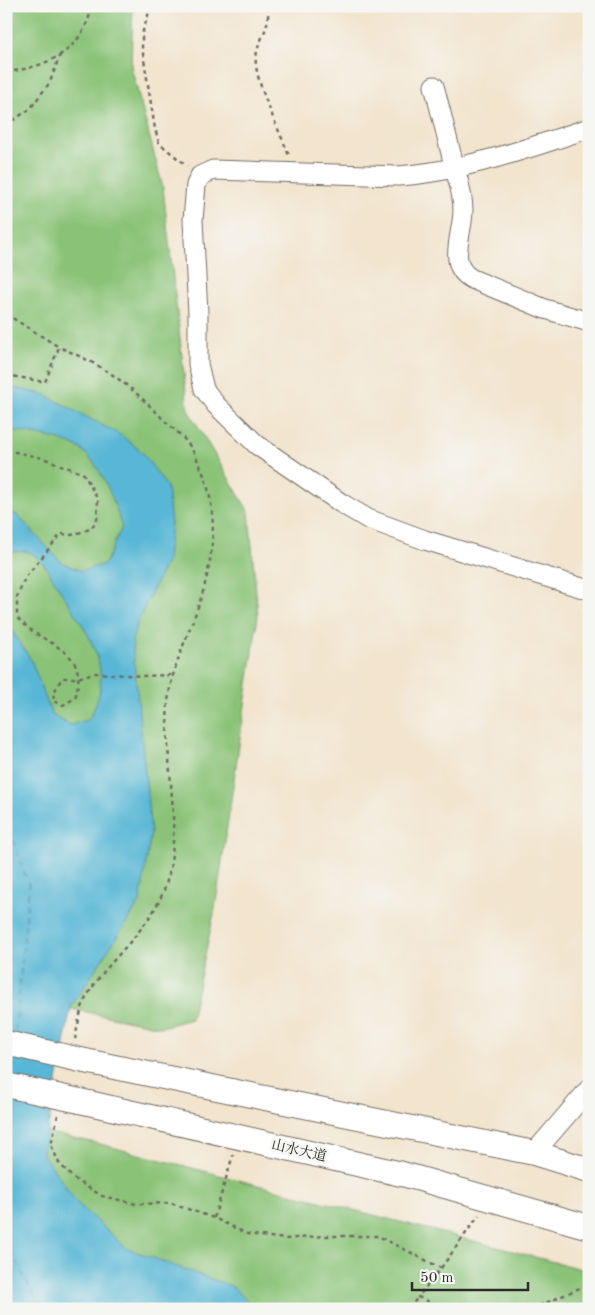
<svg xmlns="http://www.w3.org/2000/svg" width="595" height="1315" viewBox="0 0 595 1315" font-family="'Old Standard TT','Noto Serif SC',serif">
<rect width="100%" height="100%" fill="#f6f6f2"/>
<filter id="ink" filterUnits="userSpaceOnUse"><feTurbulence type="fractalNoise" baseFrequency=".02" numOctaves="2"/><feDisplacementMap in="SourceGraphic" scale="10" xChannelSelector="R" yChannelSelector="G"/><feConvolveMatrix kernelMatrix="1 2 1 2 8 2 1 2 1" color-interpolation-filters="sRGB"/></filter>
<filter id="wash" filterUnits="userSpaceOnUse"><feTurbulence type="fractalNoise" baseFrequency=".0096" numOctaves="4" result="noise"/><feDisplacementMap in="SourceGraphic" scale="20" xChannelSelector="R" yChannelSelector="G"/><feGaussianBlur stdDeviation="1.12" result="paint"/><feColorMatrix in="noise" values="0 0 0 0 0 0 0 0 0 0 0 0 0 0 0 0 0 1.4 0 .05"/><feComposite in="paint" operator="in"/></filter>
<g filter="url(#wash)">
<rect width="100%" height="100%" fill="#f2e4cd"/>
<!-- green -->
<g fill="#8ac377" stroke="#5a7751">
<polygon points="6,6 133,6 131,66 163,188 188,410 249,512 258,616 215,909 191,1019 161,1027 6,996"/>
<polygon points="6,1123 96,1143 589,1271 589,1309 6,1309"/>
</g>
<!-- water -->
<path fill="#58b7d6" stroke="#427180" d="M6,386L45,395L119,434L142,452L167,487L171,524L167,560L138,621L132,640L151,833L140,902L71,1007L43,1154L76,1202L126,1248L233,1287L255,1309H6V621L31,660L52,715L70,725L88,720C119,671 86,631 60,590C51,576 44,559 28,551L12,552L6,557V513L17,515L61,562L81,571L105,564L122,527C113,500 105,472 84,452C69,438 26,433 6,429Z"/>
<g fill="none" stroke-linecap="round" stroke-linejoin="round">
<!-- ferry -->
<g stroke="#3b5c67" stroke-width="1" stroke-dasharray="6 5" stroke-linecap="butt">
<polyline points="6,819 29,886 15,1034"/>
<polyline points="10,1074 12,1056"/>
<polyline points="6,1112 8,1098"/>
<polyline points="6,1242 41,1309"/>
</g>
</g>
</g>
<g filter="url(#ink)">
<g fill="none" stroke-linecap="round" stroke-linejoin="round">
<defs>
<g id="minor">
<path d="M434,86C441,112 447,138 454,165C458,180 463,194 463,210C463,235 446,265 472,279L545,309L589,322"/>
<path d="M589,128C531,148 459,172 398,176L213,170L200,176L196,185L193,220L198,313V364L204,389L216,405L257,445L341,503L368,519L425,540L589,590"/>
<polyline points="534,1153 589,1089"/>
</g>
<g id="major">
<polyline points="85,1061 534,1153 589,1170"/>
<polyline points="80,1101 406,1175 589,1227"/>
</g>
</defs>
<!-- minor casing -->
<use href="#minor" stroke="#716c64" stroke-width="21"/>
<!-- major casing -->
<use href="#major" stroke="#716c64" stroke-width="26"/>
<!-- path -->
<g stroke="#716c64" stroke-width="2.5" stroke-dasharray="4 4" stroke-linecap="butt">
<polyline points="151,6 142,34 142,47 155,129 159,143 187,166"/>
<path d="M268,6C270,33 258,37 256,58C253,79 281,133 289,156"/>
<path d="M6,72C48,67 83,51 92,6"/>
<polyline points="6,125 30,109 50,82 60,55"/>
<polyline points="6,314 59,347"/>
<path d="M6,375L45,382L59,347C104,366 124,380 158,414C168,425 184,436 191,448C217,492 217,536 205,584C195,624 172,661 168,702C163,761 185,834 164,890C148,932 109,958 87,996C80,1008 78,1026 75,1039"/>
<path d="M6,450L43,458L84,474L98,500L97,521L90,529L72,535L61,534L25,578L17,597V618C23,623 29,629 35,633C64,651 87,658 75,698L63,705L53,701L54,692L62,678H78L93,673L141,676L173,675"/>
<polyline points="58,1115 51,1145 59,1163 73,1178 102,1196 136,1204 170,1203 214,1218 247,1234 285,1239 324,1236 378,1236 441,1268 418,1297 446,1309"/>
<polyline points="214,1218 233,1155"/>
<polyline points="441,1268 479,1215"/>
<polyline points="409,1309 418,1297"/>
<polyline points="532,1309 589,1284"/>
</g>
<!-- minor -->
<use href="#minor" stroke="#fff" stroke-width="19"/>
<!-- major -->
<use href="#major" stroke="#fff" stroke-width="24"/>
<defs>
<g id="major-bridge">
<polyline points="6,1043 85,1061"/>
<polyline points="6,1085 80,1101"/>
</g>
</defs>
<!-- major-bridge casing -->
<use href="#major-bridge" stroke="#716c64" stroke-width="26" stroke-linecap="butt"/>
<!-- major-bridge -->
<use href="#major-bridge" stroke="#fff" stroke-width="24"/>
</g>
</g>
<g text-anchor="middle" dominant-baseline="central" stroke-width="5" stroke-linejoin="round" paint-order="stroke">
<!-- street labels -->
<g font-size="14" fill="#2b2b2b" stroke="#f6f6f2">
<text transform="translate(299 1151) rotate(13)">山水大道</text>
</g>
</g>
<!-- margin -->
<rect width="595" height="1315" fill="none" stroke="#f6f6f2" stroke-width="25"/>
<!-- scale -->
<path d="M412 1282v8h116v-8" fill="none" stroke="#2b2b2b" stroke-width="2.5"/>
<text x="420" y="1282" font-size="15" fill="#2b2b2b" stroke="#f6f6f2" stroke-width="4" paint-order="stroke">50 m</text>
</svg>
